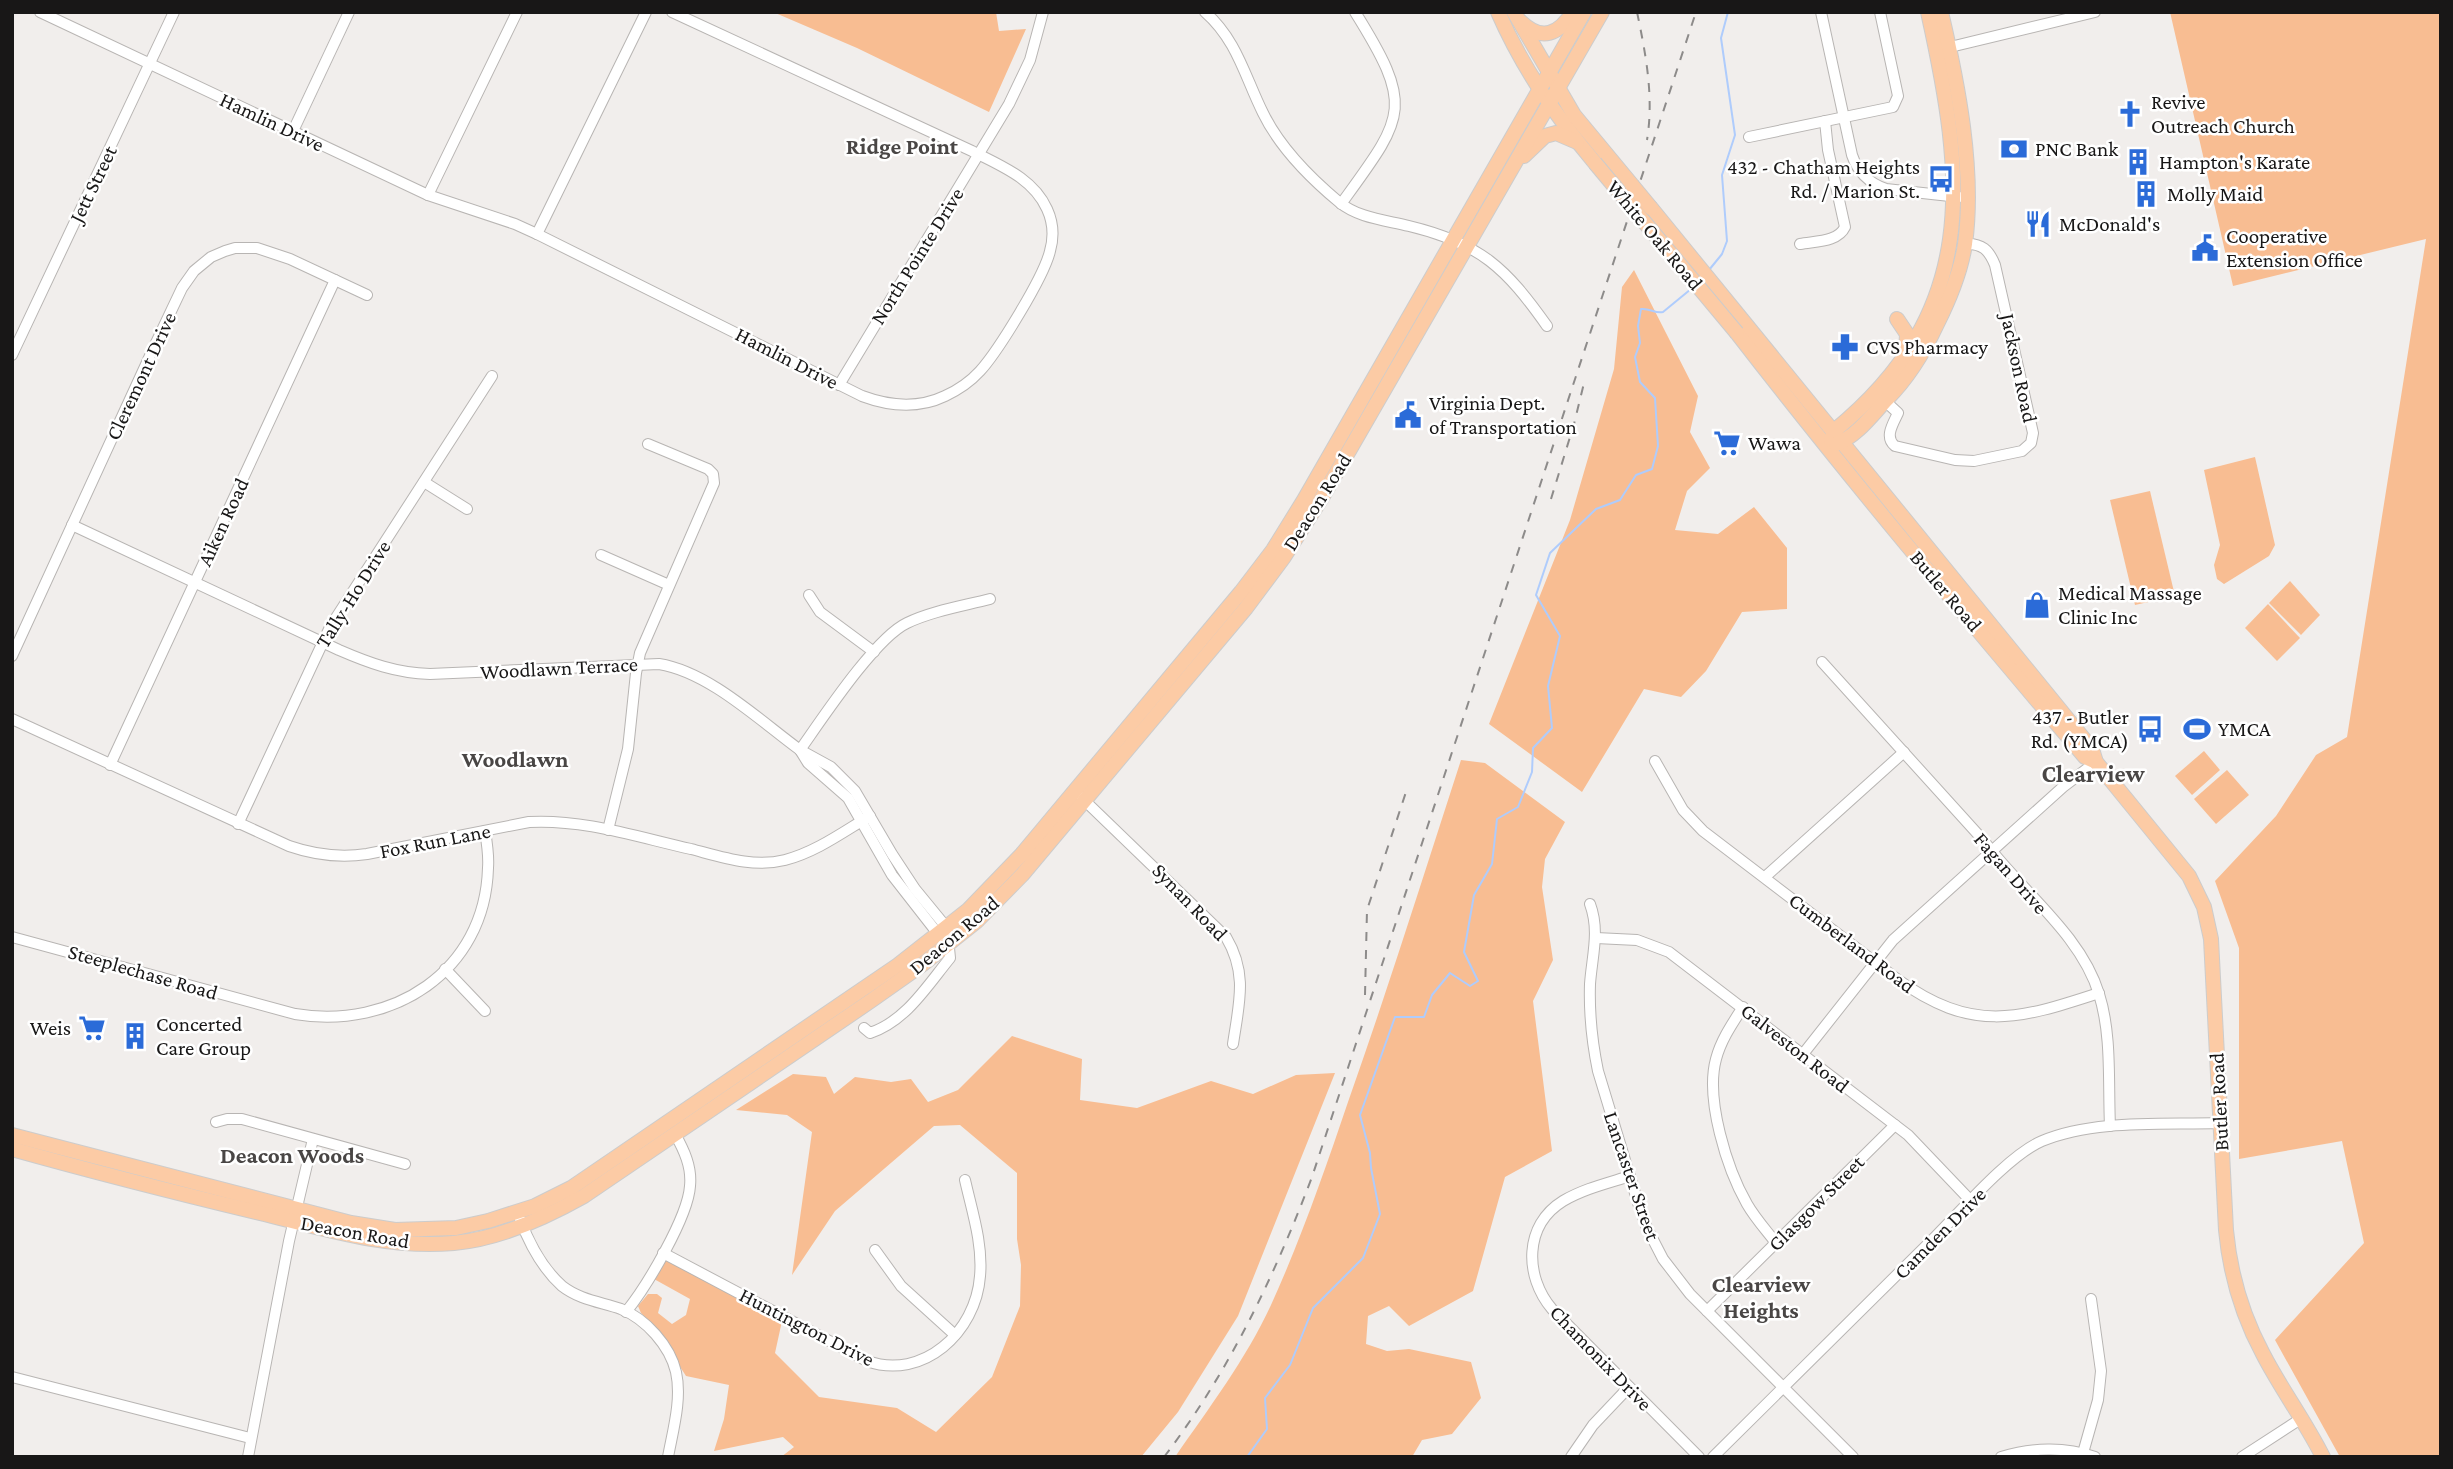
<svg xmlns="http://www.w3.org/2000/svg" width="2453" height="1469" viewBox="0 0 2453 1469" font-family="'Crimson Pro',serif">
<rect width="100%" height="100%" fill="#f1eeec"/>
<!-- green -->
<g fill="#f8bd92">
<polygon points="773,12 996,12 999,31 1026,29 989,112 857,48"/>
<polygon points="2170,12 2441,12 2441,1457 2340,1457 2275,1340 2364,1243 2342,1141 2239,1159 2239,948 2215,881 2276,816 2316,755 2347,737 2426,239 2233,286"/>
<polygon points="1634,270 1698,396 1690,432 1710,468 1687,491 1675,530 1718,534 1754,507 1787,548 1787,609 1742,612 1706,671 1681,697 1644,689 1582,792 1489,724 1570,520 1614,369 1622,287"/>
<polygon points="2255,457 2275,545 2269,556 2224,584 2217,579 2214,565 2220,545 2204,470"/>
<polygon points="2150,491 2175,596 2135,605 2110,500"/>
<polygon points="2290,581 2320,615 2301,635 2269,603"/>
<polygon points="2268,604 2300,638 2277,661 2245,628"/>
<polygon points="2204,751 2220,770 2192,795 2175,776"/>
<path d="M1461,760L1485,763L1565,822L1545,859L1542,887L1553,960L1533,1001L1552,1151L1505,1177L1473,1291L1409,1326L1389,1306L1368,1316L1366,1344L1387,1351L1409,1349L1471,1362L1481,1398L1452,1434L1422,1440L1412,1457H1175C1209,1408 1246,1359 1271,1305C1301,1239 1325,1170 1348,1102C1388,989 1424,874 1461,760Z"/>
<polygon points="2227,770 2249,795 2216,824 2194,799"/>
<polygon points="1012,1036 1082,1059 1080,1100 1137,1108 1211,1081 1253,1094 1296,1075 1335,1073 1238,1316 1178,1412 1141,1457 781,1457 794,1447 783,1437 714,1451 724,1419 729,1385 686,1376 653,1325 641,1313 638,1306 648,1294 657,1294 662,1298 658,1313 672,1324 686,1315 690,1299 654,1279 664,1256 782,1321 775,1353 819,1397 897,1408 936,1432 992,1377 1020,1306 1021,1265 1017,1239 1017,1173 960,1125 934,1126 835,1211 792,1275 812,1132 787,1115 736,1110 793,1074 826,1077 834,1094 855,1077 891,1082 911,1079 928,1102 958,1090"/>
</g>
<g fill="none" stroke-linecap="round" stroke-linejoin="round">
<!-- stream -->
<g stroke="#afccfc" stroke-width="2">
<polyline points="1709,270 1722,254 1727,241 1722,175 1735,135 1721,38 1728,12"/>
<path d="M1247,1457L1267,1429L1265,1398L1290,1365L1313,1308L1363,1258L1380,1214L1371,1168L1370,1153L1360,1115L1395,1017H1424L1432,995L1450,973L1470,986L1478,981L1464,952L1474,895L1492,864L1497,819L1518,807L1532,772L1533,748L1552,728L1548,686L1560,636L1536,595L1550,553L1596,509L1620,500L1636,475L1652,469L1658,446L1655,398L1640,382L1635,357L1640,343L1638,326L1641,309C1650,308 1655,314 1663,312L1691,289"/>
</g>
<defs>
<g id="minor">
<path d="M40,12L428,195L515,224L537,234L862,396C889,406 918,409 945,396C958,390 970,382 980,371C998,351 1044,277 1050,251C1054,237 1053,222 1047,209C1033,178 1001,166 972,151L672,12"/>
<path d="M1205,12C1237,40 1245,77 1263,113C1280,148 1309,177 1339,202C1358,218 1385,220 1409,226C1480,243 1506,268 1547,326"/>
<path d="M1821,12L1852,155C1858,173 1869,183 1886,189L1959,197"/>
<polyline points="1942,49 2095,12"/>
<polyline points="293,131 349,12"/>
<polyline points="1749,137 1893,107 1898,96 1880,12"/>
<polyline points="428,195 517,12"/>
<path d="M1341,204C1405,116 1415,108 1355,12"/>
<polyline points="537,234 646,12"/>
<path d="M1800,244C1816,241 1838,242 1845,227L1828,150L1825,121"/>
<polyline points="12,355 174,12"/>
<polyline points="839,385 1009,104 1030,60 1043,12"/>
<path d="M1885,401L1898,413C1893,424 1884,437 1895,446L1955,460L1974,461L2022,451L2031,443L2033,433L1995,265C1989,250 1982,243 1965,244"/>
<polyline points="424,482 467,509"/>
<path d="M72,525L339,650C369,663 396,673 430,674L659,664C709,672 759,720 800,750L831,767L855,791L892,854L915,889L947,928L950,958C927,986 906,1021 870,1033L864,1028"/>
<polyline points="601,555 669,585"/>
<polyline points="809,595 820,612 874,652"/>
<polyline points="12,656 154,347 182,288 194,271 211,257 225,251 235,248 257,248 290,259 367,295"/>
<path d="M1822,662L1984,841C2020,890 2081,934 2099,994C2112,1035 2108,1083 2110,1126"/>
<path d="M12,719L289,846C315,855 340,858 367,854L529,822C584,819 637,837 691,849C722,857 753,868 785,860C816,852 843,832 870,816"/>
<path d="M800,750C822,719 875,638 907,623C932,611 963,606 990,599"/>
<polyline points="800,750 808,763 848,798 892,875 942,939"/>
<path d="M1655,761L1683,810L1703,831L1897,979C1972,1033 2017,1020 2099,993"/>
<polyline points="110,765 335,280"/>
<path d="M1081,797L1226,937C1248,974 1239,1003 1233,1044"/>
<polyline points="238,824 330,627 492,376"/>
<polyline points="608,830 628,749 636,673 640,653 714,483 713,474 708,469 648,444"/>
<polyline points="1765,877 1904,752"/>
<path d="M1590,904C1600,931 1592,956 1590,984C1589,1014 1592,1042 1598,1071L1638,1203L1647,1228L1663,1259L1690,1294L1853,1457"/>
<path d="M12,937L295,1014C392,1030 485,972 488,868C489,856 487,843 485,831"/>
<polyline points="1596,938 1637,940 1669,952 1908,1135 1971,1201"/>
<polyline points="445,969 485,1011"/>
<path d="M1743,1007C1732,1024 1721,1040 1716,1059C1705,1099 1727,1169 1747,1204C1755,1218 1766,1230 1776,1243"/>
<polyline points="1803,1054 1893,940 2063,787 2096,762"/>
<polyline points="216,1122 227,1119 242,1119 405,1164"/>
<path d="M1630,1176C1608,1183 1583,1189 1563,1201C1524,1225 1524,1276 1552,1309L1699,1457"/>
<path d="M520,1219C529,1243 542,1268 562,1286C580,1300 601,1302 621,1309C646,1319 670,1346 676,1372C682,1399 673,1430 668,1457"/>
<polyline points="875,1250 901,1286 955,1335"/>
<path d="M663,1253L867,1361C923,1381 976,1332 980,1276C983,1244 972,1211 965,1180"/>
<polyline points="1707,1311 1895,1125"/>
<path d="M626,1312C647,1286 688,1217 690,1186C692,1167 684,1150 675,1134"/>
<polyline points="12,1377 250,1438"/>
<polyline points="2083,1453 2098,1400 2101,1371 2091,1299"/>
<polyline points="248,1457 289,1241 313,1139"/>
<polyline points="1571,1457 1593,1425 1629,1387"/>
<path d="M1713,1457C1787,1383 1862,1310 1936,1236C1962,1210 2009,1155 2042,1141C2094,1119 2164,1125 2220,1123"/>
<path d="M2001,1457C2033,1448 2063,1446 2095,1457"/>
<polyline points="2242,1457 2302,1418"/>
</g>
<g id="major">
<path d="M1498,12C1523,69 1556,116 1595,163"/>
<polyline points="1514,12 1574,115 1632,185"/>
<path d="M1521,22C1542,42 1559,34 1573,12"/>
<polyline points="1524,156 1545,136 1556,133 1577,142"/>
<path d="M1651,208L2092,749L2096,762L2189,876L2204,907L2211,939L2226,1230C2230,1273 2242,1315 2263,1354C2281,1389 2305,1421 2323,1457"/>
<polyline points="1897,319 1907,334 1906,352"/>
<path d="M1737,333C1849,478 1967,618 2085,757L2096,762"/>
<path d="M1831,440L1834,431C1981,311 1965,179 1928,12"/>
<path d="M1836,444C1857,436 1872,415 1887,399C1908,378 1924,352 1937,324C1949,300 1961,271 1965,244C1975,171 1958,84 1941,12"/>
<polyline points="12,1135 351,1223 395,1230 456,1228 488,1221 535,1206 571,1188 898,965 968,910 1022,854 1241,592 1273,550 1304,500 1584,12"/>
<path d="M12,1149C94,1172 177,1193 260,1213C325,1229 387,1249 454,1243C499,1239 545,1218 584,1196L872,1000L923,964L977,921L1022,875L1246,608L1284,557L1323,496L1602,12"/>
</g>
</defs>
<!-- minor casing -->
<use href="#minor" stroke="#b8b5b3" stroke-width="12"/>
<!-- major casing -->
<use href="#major" stroke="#ccc" stroke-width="16"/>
<!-- minor -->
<use href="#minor" stroke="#fff" stroke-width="10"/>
<!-- major -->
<use href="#major" stroke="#fccba5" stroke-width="14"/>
<!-- rail -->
<g stroke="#8d8b8a" stroke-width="2" stroke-dasharray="9 9" stroke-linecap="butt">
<path d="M1637,12C1646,55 1654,97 1647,140"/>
<polyline points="1551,499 1574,424 1585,379"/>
<polyline points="1365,995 1367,910 1407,789"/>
<path d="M1164,1457C1229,1372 1274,1277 1312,1177L1696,12"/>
</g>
<defs>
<g id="major-bridge">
<polyline points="1595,163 1737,333"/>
<polyline points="1632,185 1651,208"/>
</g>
</defs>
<!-- major-bridge casing -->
<use href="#major-bridge" stroke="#ccc" stroke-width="16" stroke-linecap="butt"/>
<!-- major-bridge -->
<use href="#major-bridge" stroke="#fccba5" stroke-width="14"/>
</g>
<!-- icons -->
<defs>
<symbol id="church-bare" viewBox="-9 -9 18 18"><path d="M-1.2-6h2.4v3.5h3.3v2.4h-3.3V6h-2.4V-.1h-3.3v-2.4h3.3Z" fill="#2b6bd8" stroke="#fff" stroke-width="2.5" paint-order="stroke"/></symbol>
<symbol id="bank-bare" viewBox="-9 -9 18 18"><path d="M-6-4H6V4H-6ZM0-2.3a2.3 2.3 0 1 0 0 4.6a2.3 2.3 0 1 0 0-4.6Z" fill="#2b6bd8" stroke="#fff" stroke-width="2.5" paint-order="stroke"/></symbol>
<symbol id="building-bare" viewBox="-9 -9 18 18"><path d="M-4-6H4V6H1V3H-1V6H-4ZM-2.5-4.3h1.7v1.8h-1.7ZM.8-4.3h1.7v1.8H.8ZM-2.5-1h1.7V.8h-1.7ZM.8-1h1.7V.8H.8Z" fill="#2b6bd8" stroke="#fff" stroke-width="2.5" paint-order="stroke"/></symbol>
<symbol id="bus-bare" viewBox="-9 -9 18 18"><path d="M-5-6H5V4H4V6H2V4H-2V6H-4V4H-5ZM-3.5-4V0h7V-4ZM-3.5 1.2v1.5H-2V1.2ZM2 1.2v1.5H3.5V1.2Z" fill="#2b6bd8" stroke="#fff" stroke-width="2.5" paint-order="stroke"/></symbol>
<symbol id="restaurant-bare" viewBox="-9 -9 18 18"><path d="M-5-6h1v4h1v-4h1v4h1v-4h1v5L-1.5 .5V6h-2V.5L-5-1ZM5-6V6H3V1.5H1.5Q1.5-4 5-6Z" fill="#2b6bd8" stroke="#fff" stroke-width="2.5" paint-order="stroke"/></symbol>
<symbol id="civic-bare" viewBox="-9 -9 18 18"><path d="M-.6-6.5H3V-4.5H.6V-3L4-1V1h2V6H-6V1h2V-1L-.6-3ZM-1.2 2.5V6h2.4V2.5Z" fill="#2b6bd8" stroke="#fff" stroke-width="2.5" paint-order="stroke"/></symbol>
<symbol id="pharmacy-bare" viewBox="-9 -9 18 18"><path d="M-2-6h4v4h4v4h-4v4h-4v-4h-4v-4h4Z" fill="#2b6bd8" stroke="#fff" stroke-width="2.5" paint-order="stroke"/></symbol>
<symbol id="supermarket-bare" viewBox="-9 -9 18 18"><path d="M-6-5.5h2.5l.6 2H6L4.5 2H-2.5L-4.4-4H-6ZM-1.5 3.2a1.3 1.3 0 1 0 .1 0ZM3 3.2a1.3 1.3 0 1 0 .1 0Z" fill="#2b6bd8" stroke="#fff" stroke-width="2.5" paint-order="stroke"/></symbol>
<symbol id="shop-bare" viewBox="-9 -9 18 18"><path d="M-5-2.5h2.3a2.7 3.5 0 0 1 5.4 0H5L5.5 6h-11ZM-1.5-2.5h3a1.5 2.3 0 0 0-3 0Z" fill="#2b6bd8" stroke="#fff" stroke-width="2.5" paint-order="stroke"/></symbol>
<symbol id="stadium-bare" viewBox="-9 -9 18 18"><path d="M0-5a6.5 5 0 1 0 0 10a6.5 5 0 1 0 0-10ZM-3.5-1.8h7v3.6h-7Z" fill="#2b6bd8" stroke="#fff" stroke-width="2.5" paint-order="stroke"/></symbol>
</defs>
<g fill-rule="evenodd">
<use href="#church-bare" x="2111" y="95" width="38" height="38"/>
<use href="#bank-bare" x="1995" y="130" width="38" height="38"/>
<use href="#building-bare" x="2119" y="143" width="38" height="38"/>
<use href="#bus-bare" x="1922" y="160" width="38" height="38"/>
<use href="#building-bare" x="2127" y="175" width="38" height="38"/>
<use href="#restaurant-bare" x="2019" y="205" width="38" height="38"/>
<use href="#civic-bare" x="2186" y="229" width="38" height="38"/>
<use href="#pharmacy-bare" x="1826" y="328" width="38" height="38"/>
<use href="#civic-bare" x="1389" y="396" width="38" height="38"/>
<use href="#supermarket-bare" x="1708" y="424" width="38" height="38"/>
<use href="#shop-bare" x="2018" y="586" width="38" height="38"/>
<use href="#bus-bare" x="2131" y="710" width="38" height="38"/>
<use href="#stadium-bare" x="2178" y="710" width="38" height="38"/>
<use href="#supermarket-bare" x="73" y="1009" width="38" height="38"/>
<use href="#building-bare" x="116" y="1017" width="38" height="38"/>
</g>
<g text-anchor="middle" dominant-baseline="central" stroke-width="5" stroke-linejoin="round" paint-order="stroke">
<!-- poi labels -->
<g font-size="21" fill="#181717" stroke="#fff" text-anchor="start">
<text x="2151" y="102">Revive<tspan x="2151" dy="24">Outreach Church</tspan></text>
<text x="2035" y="149">PNC Bank</text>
<text x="2159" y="162">Hampton's Karate</text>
<text x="1920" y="167" text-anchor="end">432 - Chatham Heights<tspan x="1920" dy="24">Rd. / Marion St.</tspan></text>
<text x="2167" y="194">Molly Maid</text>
<text x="2059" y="224">McDonald's</text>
<text x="2226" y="236">Cooperative<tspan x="2226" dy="24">Extension Office</tspan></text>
<text x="1866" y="347">CVS Pharmacy</text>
<text x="1429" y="403">Virginia Dept.<tspan x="1429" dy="24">of Transportation</tspan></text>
<text x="1748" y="443">Wawa</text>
<text x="2058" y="593">Medical Massage<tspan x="2058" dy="24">Clinic Inc</tspan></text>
<text x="2129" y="717" text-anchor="end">437 - Butler<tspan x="2129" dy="24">Rd. (YMCA)</tspan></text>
<text x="2218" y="729">YMCA</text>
<text x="156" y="1024">Concerted<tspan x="156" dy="24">Care Group</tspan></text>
<text x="71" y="1028" text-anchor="end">Weis</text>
</g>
<!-- street labels -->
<g font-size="21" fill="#181717" stroke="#fff">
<text transform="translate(272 122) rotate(25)">Hamlin Drive</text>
<text transform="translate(93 184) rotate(-64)">Jett Street</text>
<text transform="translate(1655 235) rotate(50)">White Oak Road</text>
<text transform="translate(917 256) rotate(-58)">North Pointe Drive</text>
<text transform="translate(787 358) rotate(27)">Hamlin Drive</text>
<text transform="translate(2019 368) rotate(78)">Jackson Road</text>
<text transform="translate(141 376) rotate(-65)">Cleremont Drive</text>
<text transform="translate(1317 502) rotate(-58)">Deacon Road</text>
<text transform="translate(223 522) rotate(-65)">Aiken Road</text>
<text transform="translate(1946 591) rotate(50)">Butler Road</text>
<text transform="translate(353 594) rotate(-58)">Tally-Ho Drive</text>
<text transform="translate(559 668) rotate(-3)">Woodlawn Terrace</text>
<text transform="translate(435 841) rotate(-11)">Fox Run Lane</text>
<text transform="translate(2011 873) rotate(49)">Fagan Drive</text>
<text transform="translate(1190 902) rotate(46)">Synan Road</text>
<text transform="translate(954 935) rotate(-40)">Deacon Road</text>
<text transform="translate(1852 943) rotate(37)">Cumberland Road</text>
<text transform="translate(143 972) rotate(16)">Steeplechase Road</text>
<text transform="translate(1795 1048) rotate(38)">Galveston Road</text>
<text transform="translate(2219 1102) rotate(-93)">Butler Road</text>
<text transform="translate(1632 1176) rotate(71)">Lancaster Street</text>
<text transform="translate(1816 1203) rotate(-45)">Glasgow Street</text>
<text transform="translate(355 1232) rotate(10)">Deacon Road</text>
<text transform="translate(1940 1233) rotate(-45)">Camden Drive</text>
<text transform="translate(807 1327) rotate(27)">Huntington Drive</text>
<text transform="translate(1601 1358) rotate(46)">Chamonix Drive</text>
</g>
<!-- neighbourhood labels -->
<g font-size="23" font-weight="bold" fill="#494645" stroke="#fff">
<text x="902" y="146">Ridge Point</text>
<text x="515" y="759">Woodlawn</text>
<text x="292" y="1155">Deacon Woods</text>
<text x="1761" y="1284">Clearview<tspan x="1761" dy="26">Heights</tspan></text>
</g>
<!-- quarter labels -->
<g font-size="24" font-weight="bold" fill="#494645" stroke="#fff">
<text x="2093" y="773">Clearview</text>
</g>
</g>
<!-- border -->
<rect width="2453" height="1469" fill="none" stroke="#181717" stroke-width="28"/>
</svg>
